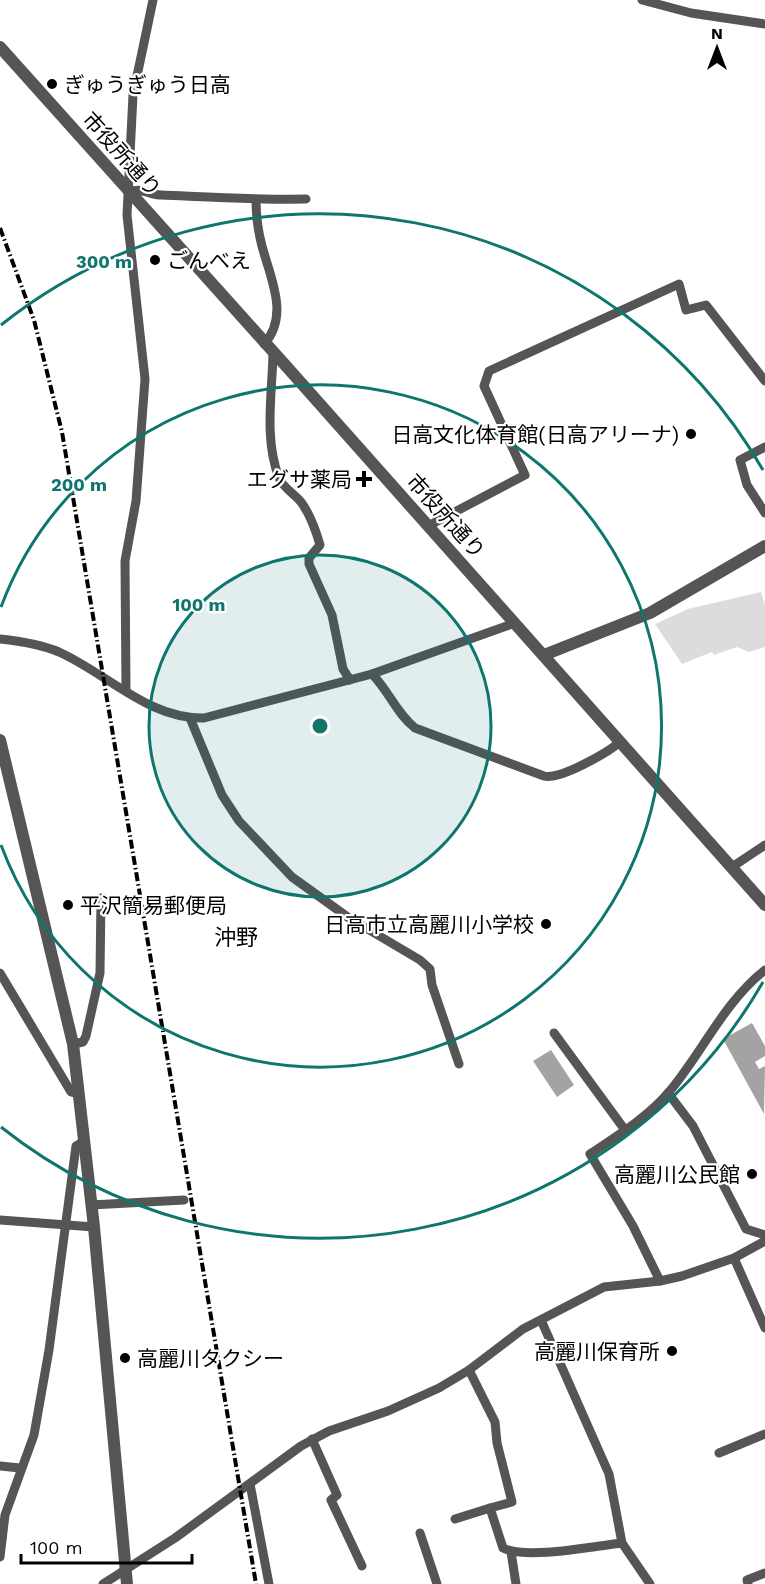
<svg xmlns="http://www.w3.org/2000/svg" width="765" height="1584" viewBox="0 0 765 1584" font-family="'Work Sans','Noto Sans JP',sans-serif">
<rect width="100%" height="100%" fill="#fff"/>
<!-- green -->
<polygon fill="#dcdcdc" points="761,592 765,605 765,647 749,652 737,647 714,655 712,652 682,664 655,624 688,609"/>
<!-- water -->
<g fill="#a3a3a3">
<polygon points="752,1023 765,1046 765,1056 755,1062 759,1069 765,1066 764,1114 723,1039"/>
<polygon points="551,1050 574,1085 557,1097 533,1061"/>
</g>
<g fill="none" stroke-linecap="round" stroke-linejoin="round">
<!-- minor -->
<g stroke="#555" stroke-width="9">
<polyline points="642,0 691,13 765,24"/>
<path d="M130,192C141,187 150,195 161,195C209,197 258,200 306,199"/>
<path d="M256,200C256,215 258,231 262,246C270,277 290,316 264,344"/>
<path d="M273,354C272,395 264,439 279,478C283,488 295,494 301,502C310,514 316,531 320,545L309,558V564L332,615L343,669L350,680"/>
<polyline points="765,447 740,460 747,485 765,513"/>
<polyline points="430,525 525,475 484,386 489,371 679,284 686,310 706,305 765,381"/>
<path d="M0,639C20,641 40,644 59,652C108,674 148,719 204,718L372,674L515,623"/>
<path d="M372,674C389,691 396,713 415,728L544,776C560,780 607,753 620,742"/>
<polyline points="126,691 125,561 136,501 145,379 127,215 133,95 153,0"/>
<polyline points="190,718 222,795 239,821 292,877 349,918 420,960 430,969 432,985 459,1064"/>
<polyline points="732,867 765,845"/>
<polyline points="0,973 71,1092 79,1094"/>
<polyline points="554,1033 625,1130"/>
<polyline points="73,1044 83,1042 86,1036 100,973 101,898"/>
<polyline points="668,1093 693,1126 746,1229 765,1235"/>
<polyline points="91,1205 184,1200"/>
<polyline points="0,1220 94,1227"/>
<polyline points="734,1258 765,1328"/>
<path d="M660,1281L633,1226L590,1154C617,1136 648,1117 669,1092C702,1053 724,1002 765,970"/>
<polyline points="541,1320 609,1474 622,1543 650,1584"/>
<path d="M469,1370L495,1422L497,1443L512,1502L490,1508L503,1548C527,1560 594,1546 622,1543"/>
<polyline points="312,1439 337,1495 331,1500 362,1566"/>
<polyline points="719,1453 765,1434"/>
<polyline points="0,1466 20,1468"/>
<polyline points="250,1484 269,1584"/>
<polyline points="455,1519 490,1508"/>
<polyline points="420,1533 437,1584"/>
<polyline points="511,1552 516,1584"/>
<polyline points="0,1557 5,1515 34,1435 49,1350 76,1146 84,1141"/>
<polyline points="103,1584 175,1538 301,1446 329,1431 388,1411 439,1388 469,1370 523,1329 604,1287 660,1281 682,1276 734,1258 765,1241"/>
<polyline points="748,1584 747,1580 765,1573"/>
</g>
<!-- tertiary -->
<g stroke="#555" stroke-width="12">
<path d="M0,47C256,332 512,618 765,905"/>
<polyline points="544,655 650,613 765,546"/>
<polyline points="0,740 73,1044 94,1227 127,1584"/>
</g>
<!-- rail -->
<polyline stroke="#000" stroke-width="4" stroke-dasharray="9 3 1.5 3" stroke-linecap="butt" points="0,228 34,320 62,432 256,1584"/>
</g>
<!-- distance rings -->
<circle cx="320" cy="726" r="171" fill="#0f766e" fill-opacity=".12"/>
<g fill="none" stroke="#0f766e" stroke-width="3">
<circle cx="320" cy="726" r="171"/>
<path d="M1 607A341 341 0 1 1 1 845"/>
<path d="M763 982A512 512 0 0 1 1 1127M1 325A512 512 0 0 1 763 470"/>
</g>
<!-- markers -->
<g fill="#000" stroke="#fff" stroke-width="2">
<circle cx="52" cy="84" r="6"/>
<circle cx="155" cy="260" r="6"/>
<circle cx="691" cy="434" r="6"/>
<path d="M361 470h6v6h6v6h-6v6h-6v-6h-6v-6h6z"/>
<circle cx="68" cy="905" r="6"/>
<circle cx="546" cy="924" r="6"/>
<circle cx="752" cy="1174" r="6"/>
<circle cx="672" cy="1351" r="6"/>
<circle cx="125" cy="1358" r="6"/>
</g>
<g text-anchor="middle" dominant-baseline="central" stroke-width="4.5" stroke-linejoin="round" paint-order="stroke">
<!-- poi labels -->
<g font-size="21" fill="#000" stroke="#fff" text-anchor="end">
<text x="64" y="84" text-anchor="start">ぎゅうぎゅう日高</text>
<text x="167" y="260" text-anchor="start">ごんべえ</text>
<text x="679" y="434">日高文化体育館(日高アリーナ)</text>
<text x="352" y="479">エグサ薬局</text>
<text x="80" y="905" text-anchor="start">平沢簡易郵便局</text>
<text x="534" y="924">日高市立高麗川小学校</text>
<text x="740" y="1174">高麗川公民館</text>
<text x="660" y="1351">高麗川保育所</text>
<text x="137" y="1358" text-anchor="start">高麗川タクシー</text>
</g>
<!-- street labels -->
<g font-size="21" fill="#000" stroke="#fff">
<text transform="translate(122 154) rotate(48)">市役所通り</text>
<text transform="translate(446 516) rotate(48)">市役所通り</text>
</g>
<!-- neighbourhood labels -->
<g font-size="22" fill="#000" stroke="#fff">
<text x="236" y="937">沖野</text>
</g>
</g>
<circle cx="320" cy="726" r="9" fill="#0f766e" stroke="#fff" stroke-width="3"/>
<g font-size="18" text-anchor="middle" font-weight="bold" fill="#0f766e" stroke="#fff" stroke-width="4.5" stroke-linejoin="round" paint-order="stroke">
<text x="104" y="268">300 m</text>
<text x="79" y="491">200 m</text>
<text x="199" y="611">100 m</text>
</g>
<!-- north arrow -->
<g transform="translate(717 48)" stroke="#ffffff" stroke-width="4.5" paint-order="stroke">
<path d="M0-4.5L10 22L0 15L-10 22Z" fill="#000000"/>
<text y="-9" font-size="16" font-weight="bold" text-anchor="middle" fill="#000000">N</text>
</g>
<!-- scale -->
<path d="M21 1554v9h171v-9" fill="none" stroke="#000000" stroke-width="3"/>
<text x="30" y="1554" font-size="18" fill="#000000" stroke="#ffffff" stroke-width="4.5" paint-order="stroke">100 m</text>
</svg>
